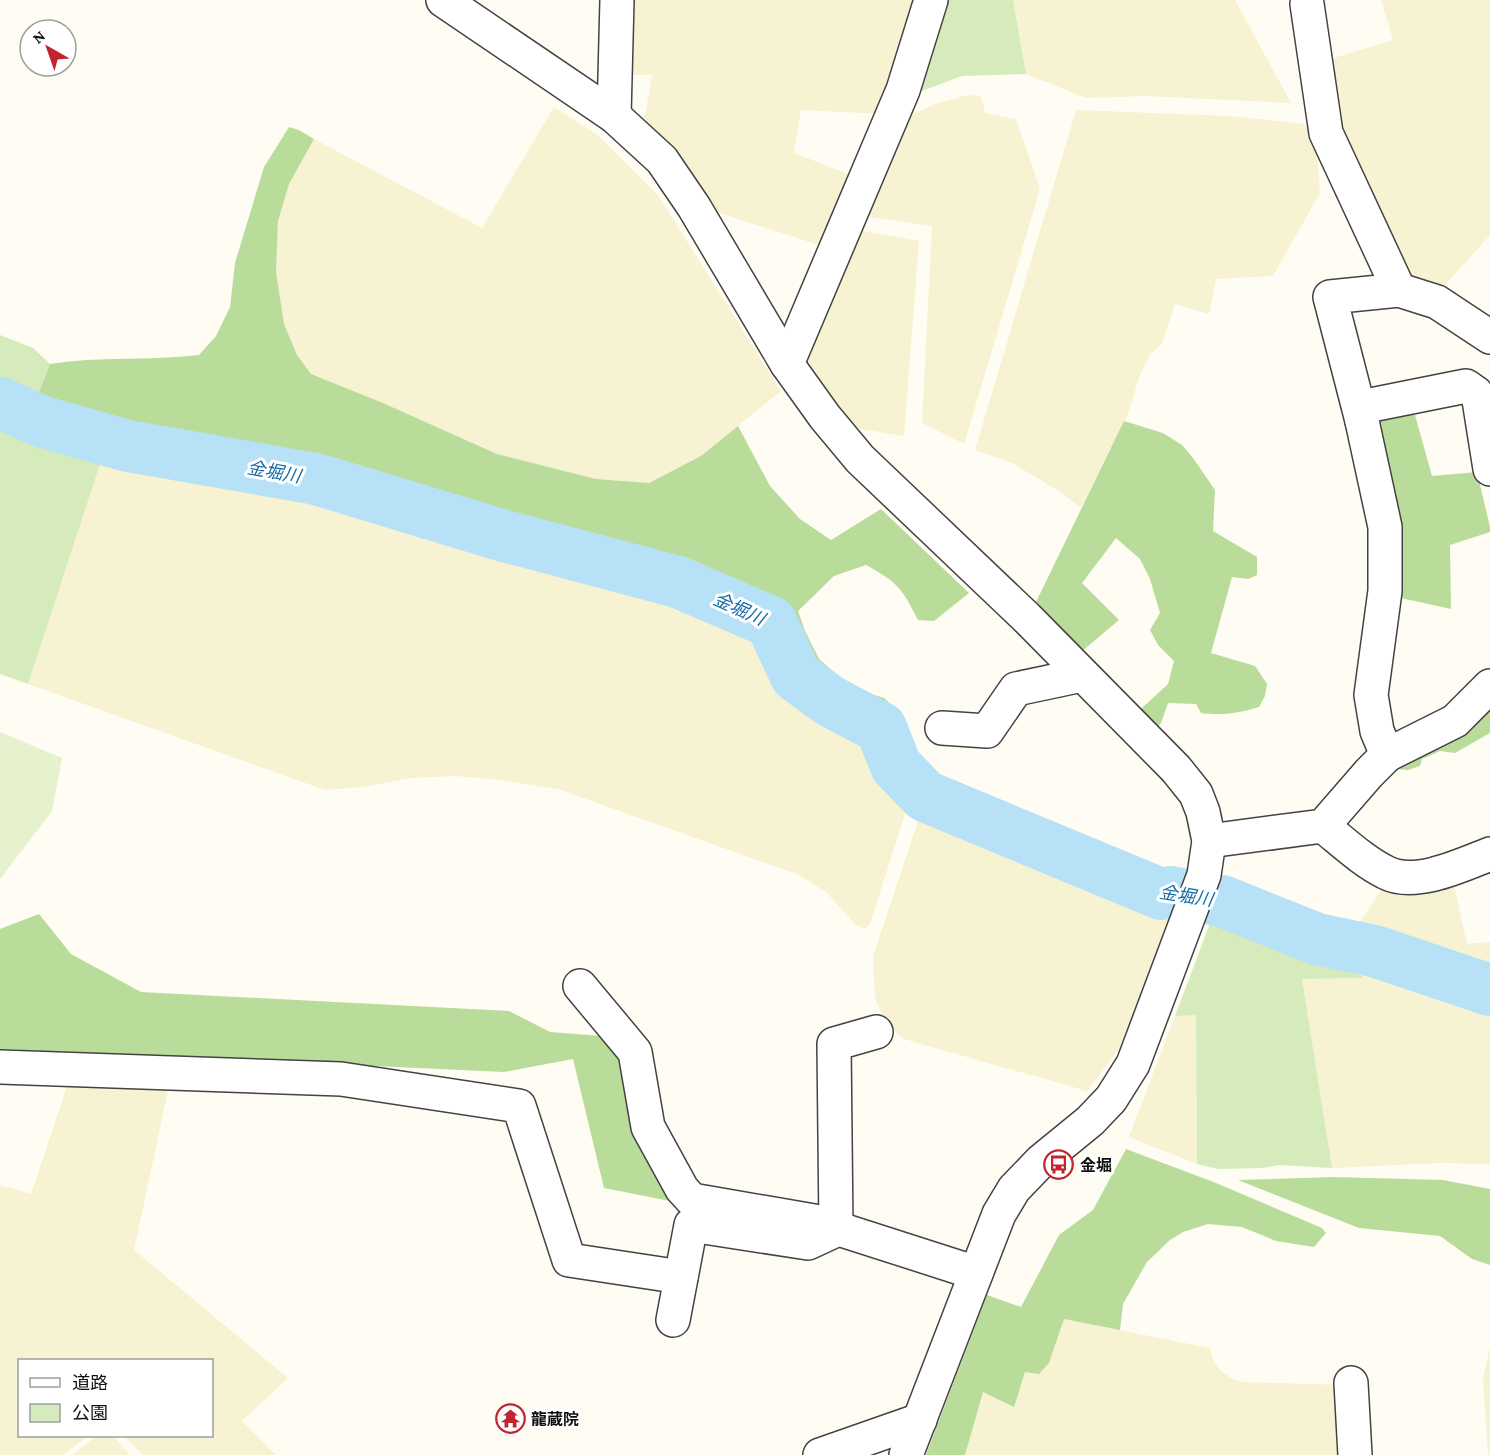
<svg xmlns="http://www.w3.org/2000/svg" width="1490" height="1455" viewBox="0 0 1490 1455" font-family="'Crimson Pro','Noto Sans JP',serif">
<rect width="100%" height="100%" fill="#fffcf3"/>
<!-- farmland -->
<g fill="#f6f2d2">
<polygon points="632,0 921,0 884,114 801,110 794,153 856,177 825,247 707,209 641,126 646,110 652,75 631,75"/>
<polygon points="1013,0 1235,0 1291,103 1146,96 1086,98 1026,74"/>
<polygon points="1381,0 1490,0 1490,235 1437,294 1404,275 1333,134 1324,61 1393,40"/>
<polygon points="968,95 981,96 985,113 1016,119 1040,189 964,444 922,423 932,226 861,216 901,121 932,105"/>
<polygon points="554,107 599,136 658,195 781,391 701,456 649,483 596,479 497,454 383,403 311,374 297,355 284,324 276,272 278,221 289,184 314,139 482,228"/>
<polygon points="1076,110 1229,116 1305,124 1316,139 1320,193 1273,276 1216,279 1209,314 1175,304 1162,344 1150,354 1140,375 1128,413 1081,508 1060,492 1014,464 975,450"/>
<polygon points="851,229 919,241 904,436 850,427 804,362"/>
<polygon points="104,452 132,460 307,486 501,548 672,586 758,621 792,680 808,702 831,714 875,733 898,781 911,795 870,924 866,928 862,928 855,924 826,892 799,875 558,789 500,780 455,776 411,778 362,787 325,790 28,684"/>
<polygon points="924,803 1158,902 1177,899 1120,1048 1087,1091 904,1039 890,1027 883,1016 875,998 873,956"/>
<polygon points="1453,881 1467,944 1490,942 1490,984 1377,943 1348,939 1387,882"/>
<polygon points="1358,955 1409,969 1490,996 1490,1164 1441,1163 1332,1168 1302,979 1361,978"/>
<polygon points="1196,1014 1197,1164 1129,1137 1175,1016"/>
<polygon points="68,1083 169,1086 134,1250 288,1378 242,1421 276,1455 143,1455 124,1436 212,1436 212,1360 20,1360 20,1436 88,1436 63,1455 0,1455 0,1185 31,1194"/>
<polygon points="1064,1319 1210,1348 1214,1362 1221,1371 1231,1378 1243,1382 1342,1385 1346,1455 965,1455 983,1391 1025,1371 1049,1363"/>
<polygon points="1490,1346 1490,1455 1488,1455 1483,1379"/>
<polygon points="97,1436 113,1436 130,1455 72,1455"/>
</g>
<!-- green -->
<g fill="#d5ebbb">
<polygon points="940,0 1013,0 1026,74 962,76 914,94"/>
<polygon points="0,335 33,348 50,364 37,397 49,413 41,415 0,397"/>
<polygon points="0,413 40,430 104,452 28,684 0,674"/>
<polygon points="1212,918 1254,921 1312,946 1358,955 1362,978 1302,979 1332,1168 1279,1165 1263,1168 1218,1169 1197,1164 1196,1015 1175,1016"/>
</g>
<!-- forest -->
<g fill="#b9dc9a">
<path d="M289,127L299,130L314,139L289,184L278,221L276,272L284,324L297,355L311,374L383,403L497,454L596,479L649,483L701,456L738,426L770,486L800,519L831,540L881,509L969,593L934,621L918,620C902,588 897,582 866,565L834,576L798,611L805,631L819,659L852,688L884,698L899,712L894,721L886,723L802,673L773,613L678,573L502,528L316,468L122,437L49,413L37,397L50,364C99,356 150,361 199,355L216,336L230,307L235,263L264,167Z"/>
<polygon points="1413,408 1432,476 1477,472 1490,527 1490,532 1450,545 1451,609 1392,596 1377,412"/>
<path d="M1124,421L1163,433L1182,445L1193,458L1215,490L1213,531L1257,557V575L1248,579L1232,577L1211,653L1255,666L1267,684L1265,696L1259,707C1239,713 1222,716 1201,713L1196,704L1168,703L1161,723L1157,728L1147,719L1141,709L1168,684L1174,661L1158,645L1150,630L1160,613L1150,579L1140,559L1116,538L1082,583L1119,620L1081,652L1036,602Z"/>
<polygon points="1490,700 1490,733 1455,753 1440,751 1422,759 1420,766 1408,770 1395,769"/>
<polygon points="39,914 71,954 141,992 509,1011 550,1032 601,1036 626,1058 675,1202 604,1188 573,1059 504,1072 0,1049 0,929"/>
<polygon points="1126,1149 1216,1183 1322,1228 1326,1233 1314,1247 1276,1241 1242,1227 1208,1224 1183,1232 1170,1240 1147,1262 1123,1304 1120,1330 1064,1319 1049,1363 1039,1374 1025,1372 1014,1407 983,1392 965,1455 926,1455 987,1295 1021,1307 1059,1235 1093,1210"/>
<polygon points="1334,1177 1443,1180 1490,1189 1490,1265 1472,1259 1440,1236 1359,1228 1238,1180"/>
</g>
<!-- pitch -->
<polygon fill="#e6f2cd" points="0,732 62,758 52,811 0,879"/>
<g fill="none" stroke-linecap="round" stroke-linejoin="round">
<!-- river -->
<polyline stroke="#b7e1f7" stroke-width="52" points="0,403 43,422 128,446 316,479 501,535 678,582 771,622 796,676 830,701 881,728 896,766 925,796 1161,894 1171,892 1222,901 1317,939 1374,951 1490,990"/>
<defs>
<g id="minor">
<polyline points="443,0 614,116 662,160 694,207 787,364 825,417 860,459 1027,618 1176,769 1196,794 1203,812 1209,841 1204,875 1133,1064 1111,1099 1090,1121 1041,1161 1014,1189 999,1214 906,1455"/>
<polyline points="1307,4 1326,133 1399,290"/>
<polyline points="614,116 617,0"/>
<polyline points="787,364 903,90 931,0"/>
<polyline points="1362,421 1330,297 1399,290 1437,302 1490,337"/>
<polyline points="942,728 987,731 1016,689 1082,675"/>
<path d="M1387,755L1377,731L1371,695L1385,591V527L1362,421C1364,413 1364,408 1371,405L1466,386L1476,393L1479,400L1490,469"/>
<path d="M1323,826C1343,842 1364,862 1387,873C1416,887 1462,865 1490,854"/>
<polyline points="1209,841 1323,826 1369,773 1387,755 1455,721 1490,686"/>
<polyline points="580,986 635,1052 648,1127 682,1189 692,1200 814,1221 976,1273"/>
<polyline points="0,1067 341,1079 519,1106 569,1260 681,1277"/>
<polyline points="673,1320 691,1225 808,1243 836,1230 834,1044 876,1032"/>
<polyline points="1351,1383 1355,1455"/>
<polyline points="820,1455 920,1420"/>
</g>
</defs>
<!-- minor casing -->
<use href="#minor" stroke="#434343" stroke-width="36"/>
<!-- minor -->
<use href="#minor" stroke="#fff" stroke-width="33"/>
</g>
<!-- icons -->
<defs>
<symbol id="bus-ring" viewBox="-11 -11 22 22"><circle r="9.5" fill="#fff" stroke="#c32530" stroke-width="1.5"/><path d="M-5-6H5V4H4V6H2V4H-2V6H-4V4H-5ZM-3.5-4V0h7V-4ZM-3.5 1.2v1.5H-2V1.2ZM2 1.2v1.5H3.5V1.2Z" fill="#c32530"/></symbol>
<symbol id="temple-ring" viewBox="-11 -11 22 22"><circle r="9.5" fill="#fff" stroke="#c32530" stroke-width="1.5"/><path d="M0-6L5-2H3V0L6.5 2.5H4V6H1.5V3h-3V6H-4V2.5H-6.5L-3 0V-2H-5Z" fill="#c32530"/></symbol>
</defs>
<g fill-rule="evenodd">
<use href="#bus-ring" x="1042" y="1148" width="33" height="33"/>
<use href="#temple-ring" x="494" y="1402" width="33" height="33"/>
</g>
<g text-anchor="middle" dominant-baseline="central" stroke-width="6" stroke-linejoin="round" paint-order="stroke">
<!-- poi labels -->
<g font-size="16" font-weight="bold" fill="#101010" stroke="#fff" text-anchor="start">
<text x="1080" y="1165">金堀</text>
<text x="531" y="1419">龍蔵院</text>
</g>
<!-- water labels -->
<g font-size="18" font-style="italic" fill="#166aa5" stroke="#fff">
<text transform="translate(274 472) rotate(10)">金堀川</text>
<text transform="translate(739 609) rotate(24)">金堀川</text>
<text transform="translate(1186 896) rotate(9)">金堀川</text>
</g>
</g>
<!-- legend -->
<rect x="18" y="1359" width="195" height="78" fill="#ffffff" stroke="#9f9f9f" stroke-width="1.5"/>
<rect x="30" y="1378" width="30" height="9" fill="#ffffff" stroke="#9f9f9f" stroke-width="1.5"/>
<text x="72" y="1389" font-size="18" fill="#101010">道路</text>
<rect x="30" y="1404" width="30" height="18" fill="#d5ebbb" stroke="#9f9f9f" stroke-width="1.5"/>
<text x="72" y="1419" font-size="18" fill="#101010">公園</text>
<!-- north arrow -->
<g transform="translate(48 48) rotate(320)"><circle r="28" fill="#ffffff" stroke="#9f9f9f" stroke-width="1.5"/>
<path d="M0-4.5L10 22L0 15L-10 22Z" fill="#c32530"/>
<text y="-9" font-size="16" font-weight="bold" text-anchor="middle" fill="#101010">N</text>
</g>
</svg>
